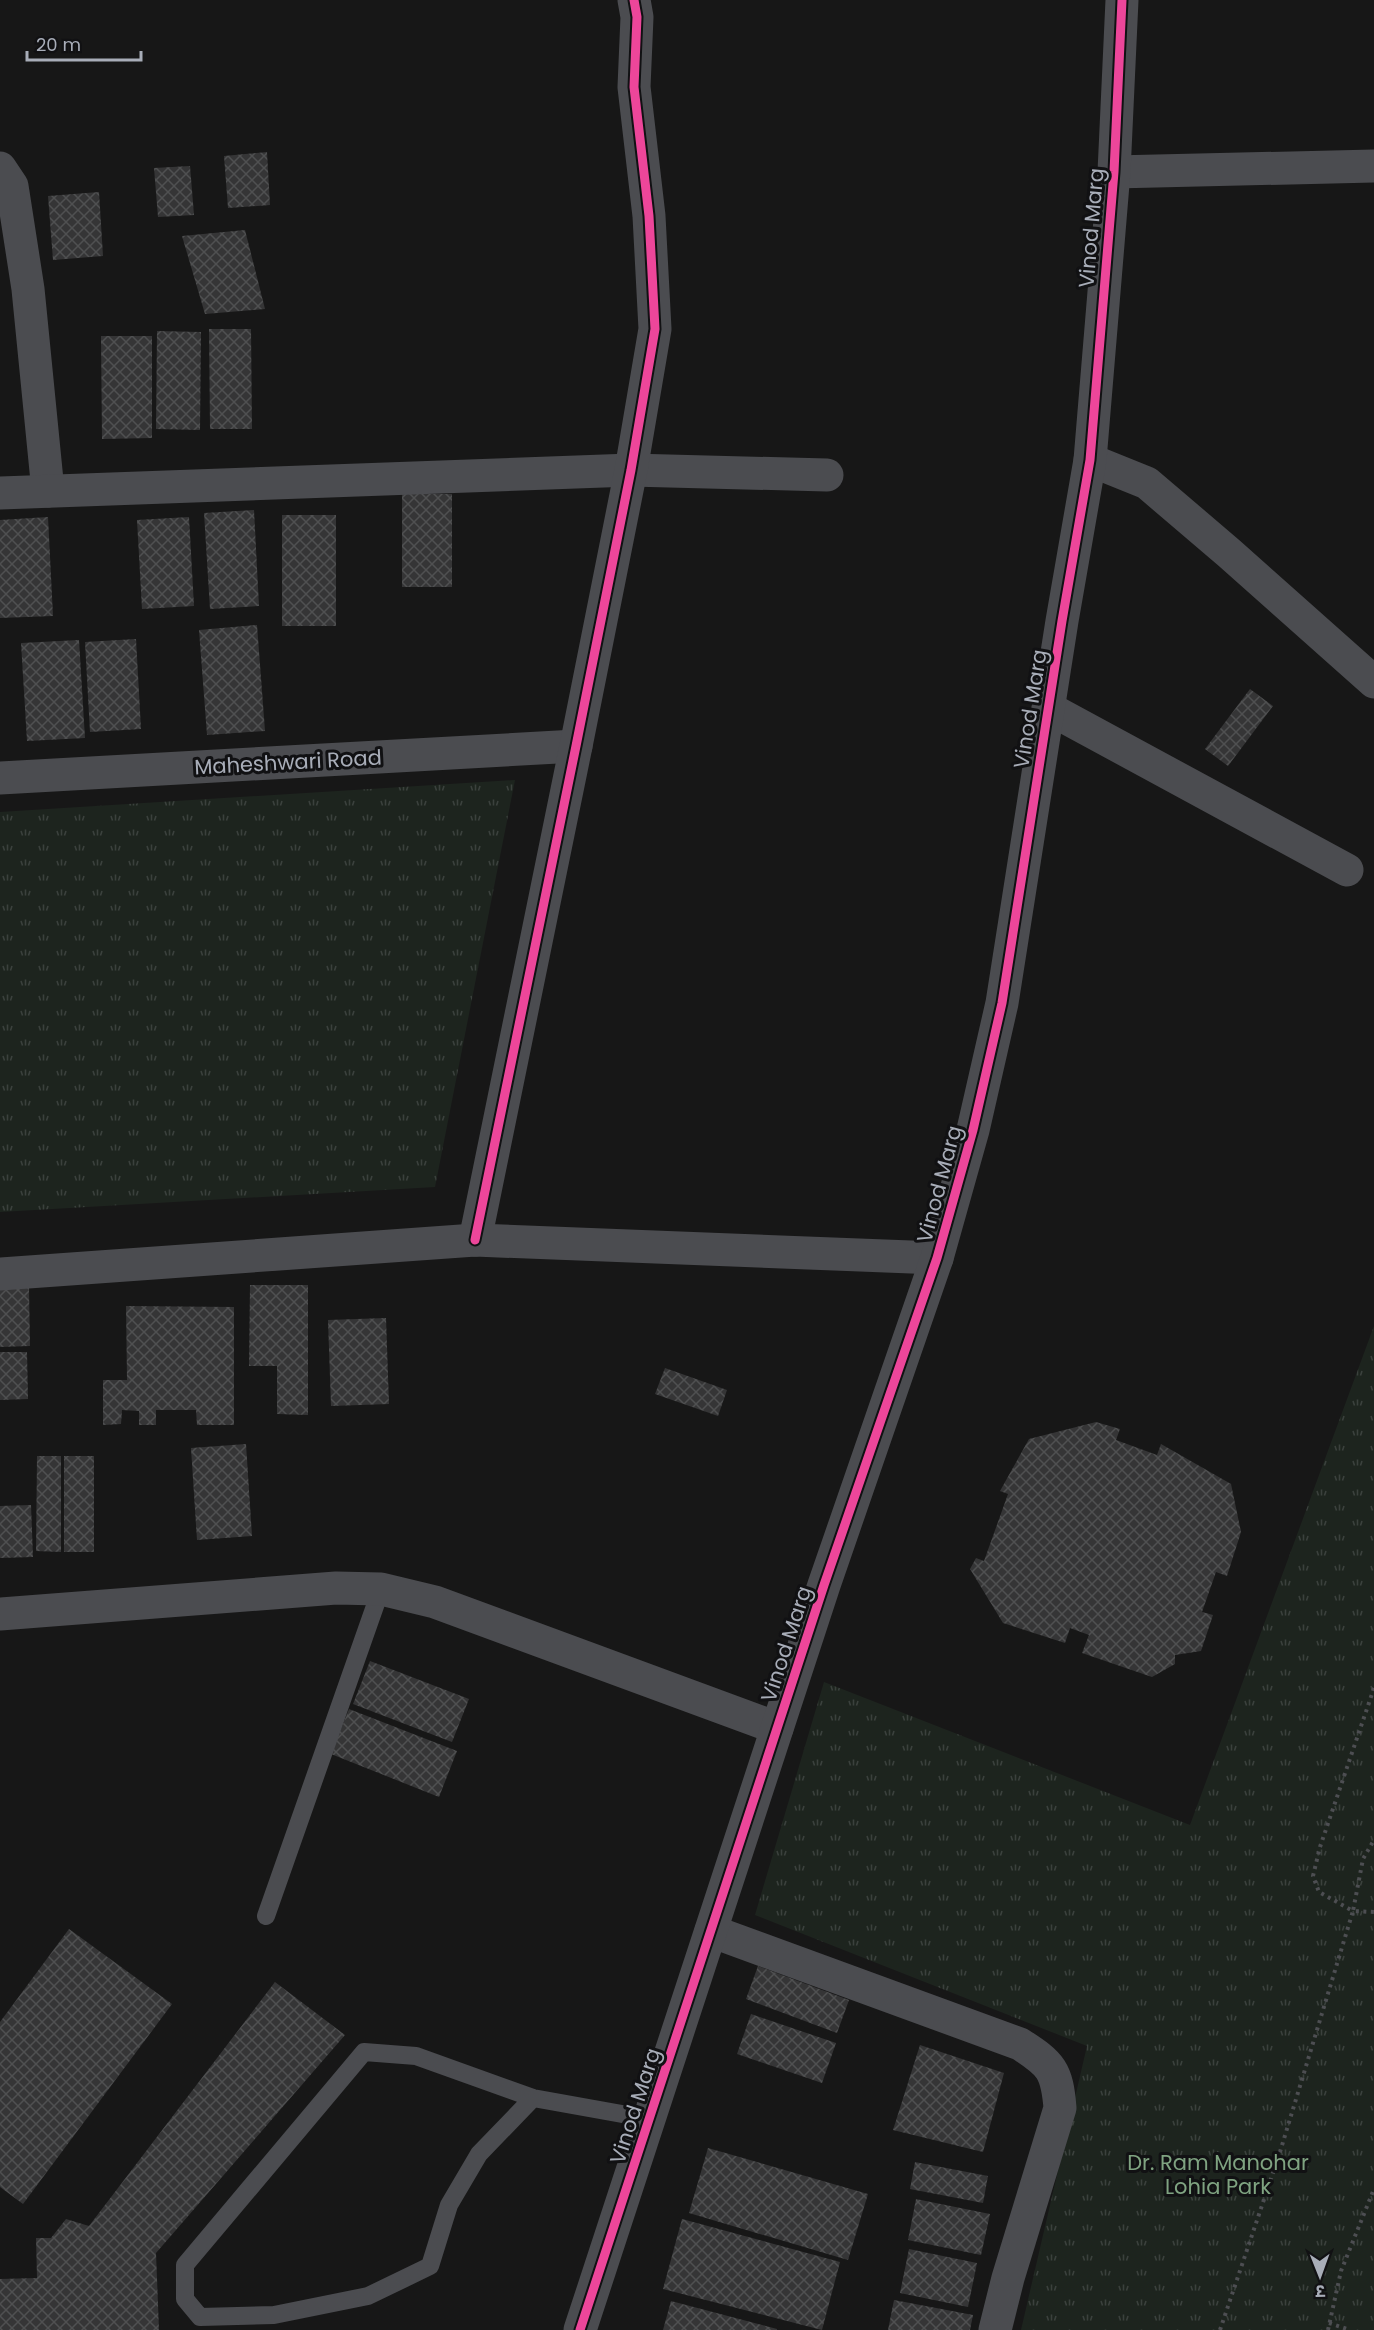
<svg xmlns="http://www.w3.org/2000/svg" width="1374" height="2330" viewBox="0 0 1374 2330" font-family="Poppins,'Noto Sans Devanagari',sans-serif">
<defs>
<pattern id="grass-tufts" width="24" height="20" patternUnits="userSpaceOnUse" patternTransform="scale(1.5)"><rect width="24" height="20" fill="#1d241e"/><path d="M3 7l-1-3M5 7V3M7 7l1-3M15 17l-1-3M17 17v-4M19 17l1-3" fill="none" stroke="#3b413d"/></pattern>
<pattern id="building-cross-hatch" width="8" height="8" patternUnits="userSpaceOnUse" patternTransform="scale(1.5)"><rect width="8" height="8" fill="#353536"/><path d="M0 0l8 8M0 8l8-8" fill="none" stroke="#4f5051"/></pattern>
</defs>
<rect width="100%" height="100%" fill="#171717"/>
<!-- grass -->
<g fill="url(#grass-tufts)">
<polygon points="515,780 435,1187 0,1212 0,812"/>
<polygon points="1374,1326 1374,2330 1021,2330 1087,2046 755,1915 824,1682 1190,1825"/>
</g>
<!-- building -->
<g fill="url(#building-cross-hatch)">
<polygon points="267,152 270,205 228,208 224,156"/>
<polygon points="190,166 194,215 158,217 154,168"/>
<polygon points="99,192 103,256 53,260 48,196"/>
<polygon points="245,230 265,309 205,314 182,236"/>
<polygon points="209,329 251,329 252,429 210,429"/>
<polygon points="157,331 201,332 200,430 156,429"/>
<polygon points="101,336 152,336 152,438 102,439"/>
<rect x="402" y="494" width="50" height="93"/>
<polygon points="254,510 259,606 210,609 204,513"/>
<rect x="282" y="515" width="54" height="111"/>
<polygon points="48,517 53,616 0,618 0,520"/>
<polygon points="189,517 194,606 142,609 137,520"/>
<polygon points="257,625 265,731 207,735 199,630"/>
<polygon points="136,639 141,729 90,732 85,642"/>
<polygon points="79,640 85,738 27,741 21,643"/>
<polygon points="1250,689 1273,706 1228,766 1205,749"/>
<polygon points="250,1285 308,1285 308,1415 277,1414 277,1366 249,1366"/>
<polygon points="0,1287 29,1287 30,1346 0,1347"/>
<polygon points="126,1306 234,1307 234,1425 197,1425 196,1410 156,1410 156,1425 139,1425 139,1411 122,1410 121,1424 103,1425 103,1380 127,1380"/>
<polygon points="386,1318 389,1404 331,1406 328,1320"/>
<polygon points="0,1352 27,1352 28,1399 0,1400"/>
<polygon points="665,1368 727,1390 718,1416 655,1394"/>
<polygon points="1096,1422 1120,1429 1116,1440 1157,1455 1161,1444 1231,1484 1241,1532 1227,1576 1216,1572 1202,1612 1213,1615 1201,1651 1175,1655 1175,1664 1152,1677 1082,1653 1089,1635 1070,1628 1065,1643 1003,1623 970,1569 976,1558 984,1561 1008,1494 1000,1491 1029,1439"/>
<polygon points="246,1444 252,1536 197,1540 191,1448"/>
<polygon points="37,1456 61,1456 61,1552 36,1551"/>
<rect x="64" y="1456" width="30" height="96"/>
<polygon points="31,1505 33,1557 0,1558 0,1506"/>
<polygon points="370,1661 469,1699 452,1742 353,1704"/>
<polygon points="349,1709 457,1751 439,1797 331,1754"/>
<polygon points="69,1929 172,2004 23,2204 0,2187 0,2022"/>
<polygon points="758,1966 849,2000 837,2033 746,1999"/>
<polygon points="275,1982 345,2035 156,2253 159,2330 0,2330 0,2279 37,2278 36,2238 51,2238 66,2219 89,2226"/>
<polygon points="751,2014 836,2043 822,2083 737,2054"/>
<polygon points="920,2045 1004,2073 983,2152 893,2130"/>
<polygon points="708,2148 868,2194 848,2260 689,2213"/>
<polygon points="915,2162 988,2176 983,2203 910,2189"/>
<polygon points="916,2199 990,2214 981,2255 908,2240"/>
<polygon points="682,2219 840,2262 822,2330 663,2289"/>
<polygon points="909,2249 977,2263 968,2307 900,2293"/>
<polygon points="894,2300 973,2315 970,2330 888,2330"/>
<polygon points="671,2301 777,2329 777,2330 663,2330"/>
</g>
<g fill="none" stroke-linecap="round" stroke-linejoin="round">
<!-- path -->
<g stroke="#4d4e52" stroke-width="4" stroke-dasharray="3 4.5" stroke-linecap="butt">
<polyline points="1374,1688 1320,1847 1313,1876 1319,1892 1353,1911 1363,1859 1374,1840"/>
<polyline points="1329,2323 1350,2330"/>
<polyline points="1220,2330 1280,2152 1353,1911 1374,1912"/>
<polyline points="1328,2330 1341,2271 1374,2189"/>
</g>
<!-- service -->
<g stroke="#4b4c50" stroke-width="18">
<polyline points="266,1916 381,1589"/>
<polyline points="533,2098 479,2154 449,2205 430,2266 368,2296 274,2315 200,2317 185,2299 185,2265 364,2052 416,2056 533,2098 650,2119"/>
</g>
<!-- minor -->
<g stroke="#4b4c50" stroke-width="33">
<polyline points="0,168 12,186 28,289 48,491"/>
<polyline points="1114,172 1374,166"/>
<polyline points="1090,460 1147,483 1229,553 1374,682"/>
<polyline points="0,493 631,470 827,475"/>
<polyline points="1048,708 1347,870"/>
<polyline points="0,778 576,746"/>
<polyline points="475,1240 576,746 631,470 655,329 649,216 634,87 637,17 634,0"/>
<polyline points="0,1274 475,1240 937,1258"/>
<polyline points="0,1614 336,1588 381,1589 435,1602 777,1728"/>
<path d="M711,1931L1020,2044C1051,2064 1057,2070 1060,2108L1008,2278L995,2330"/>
</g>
<!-- tertiary -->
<polyline stroke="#4b4c50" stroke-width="33" points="580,2330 824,1585 937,1258 973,1130 1002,1003 1062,621 1090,460 1114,172 1122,0"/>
<defs>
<g id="cycleway">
<polyline points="475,1240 576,746 631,470 655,329 649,216 634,87 637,17 634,0"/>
<polyline points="580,2330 824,1585 937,1258 973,1130 1002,1003 1062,621 1090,460 1114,172 1122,0"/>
</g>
</defs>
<!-- cycleway casing -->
<use href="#cycleway" stroke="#111113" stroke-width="13"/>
<!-- cycleway -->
<use href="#cycleway" stroke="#ed469a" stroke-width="9"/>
</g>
<g text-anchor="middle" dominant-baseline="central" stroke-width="6" stroke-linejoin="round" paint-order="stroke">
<!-- street labels -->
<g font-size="21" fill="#a8adb8" stroke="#111113">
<text transform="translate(1091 228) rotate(-85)">Vinod Marg</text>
<text transform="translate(1030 709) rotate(-81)">Vinod Marg</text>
<text transform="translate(288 762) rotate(-3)">Maheshwari Road</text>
<text transform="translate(939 1184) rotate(-75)">Vinod Marg</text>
<text transform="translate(786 1644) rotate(-72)">Vinod Marg</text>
<text transform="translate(635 2106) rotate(-72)">Vinod Marg</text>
</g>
<!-- park labels -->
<g font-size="21" fill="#7fa381" stroke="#111113">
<text x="1218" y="2162">Dr. Ram Manohar<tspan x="1218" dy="24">Lohia Park</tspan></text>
</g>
</g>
<!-- north arrow -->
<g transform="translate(1320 2276) rotate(179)" stroke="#111113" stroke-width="4.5" paint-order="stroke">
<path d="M0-4.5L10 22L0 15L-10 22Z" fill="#a8adb8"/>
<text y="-9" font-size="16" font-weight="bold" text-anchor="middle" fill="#a8adb8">उ</text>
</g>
<!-- scale -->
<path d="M27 51v9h114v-9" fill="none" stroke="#a8adb8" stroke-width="3"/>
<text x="36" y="51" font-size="18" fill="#a8adb8" stroke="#111113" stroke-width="4.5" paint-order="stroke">20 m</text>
</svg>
